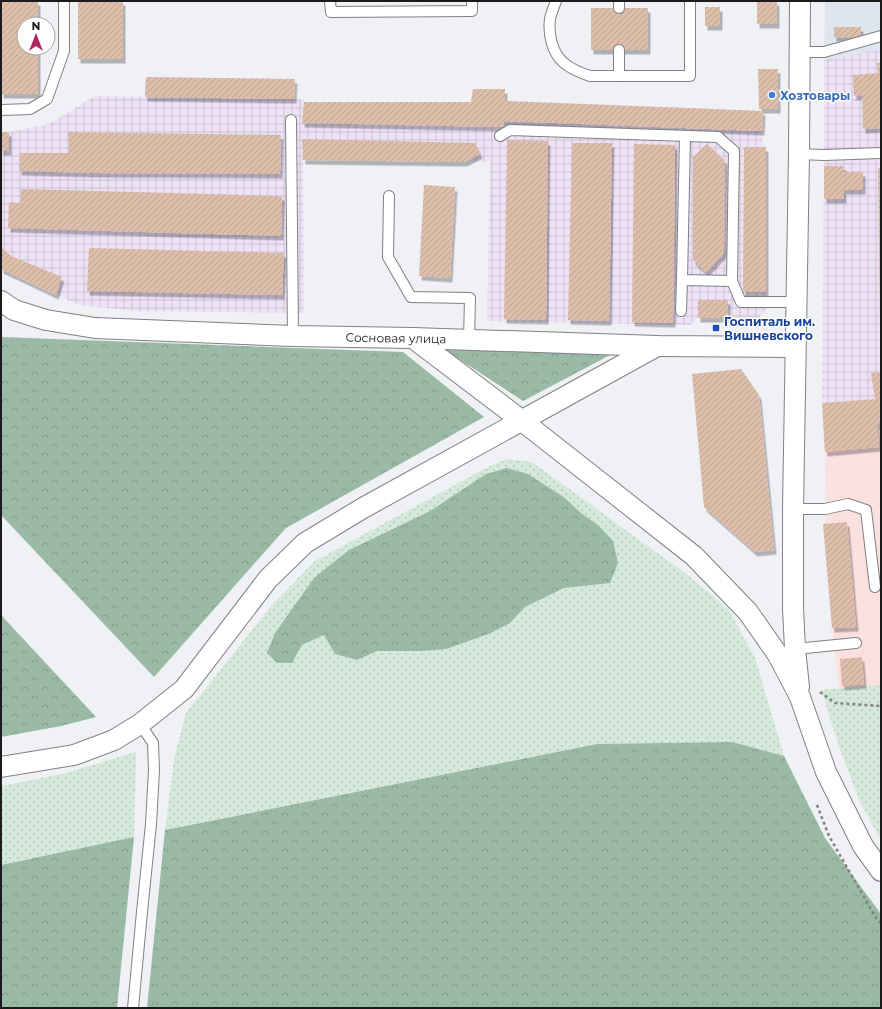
<svg xmlns="http://www.w3.org/2000/svg" width="882" height="1009" viewBox="0 0 882 1009" font-family="Montserrat,sans-serif">
<defs>
<pattern id="industrial-grid" width="8" height="8" patternUnits="userSpaceOnUse"><rect width="8" height="8" fill="#eee2f6"/><path d="M0 4h8M4 0v8" fill="none" stroke="#ccc1d2"/></pattern>
<pattern id="grass-dots" width="8" height="8" patternUnits="userSpaceOnUse"><rect width="8" height="8" fill="#d4e8db"/><path d="M2 2h.1M6 6h.1" fill="none" stroke="#b5c6bb" stroke-width="1.8" stroke-linecap="round"/></pattern>
<pattern id="forest-crowns" width="20" height="18" patternUnits="userSpaceOnUse"><rect width="20" height="18" fill="#9abaa6"/><path d="M2 6a3 3 0 1 1 6 0M12 15a3 3 0 1 1 6 0" fill="none" stroke="#849f8e"/></pattern>
<pattern id="building-hatch" width="6" height="6" patternUnits="userSpaceOnUse"><rect width="6" height="6" fill="#ddbeab"/><path d="M-1 1l2-2M0 6l6-6M5 7l2-2" fill="none" stroke="#bda393"/></pattern>
<filter id="shadow"><feDropShadow dx="2.5" dy="4.5" stdDeviation="0" flood-color="#0004"/></filter>
</defs>
<rect width="100%" height="100%" fill="#eff1f4"/>
<!-- commercial -->
<polygon fill="#fbe0e0" points="881,425 881,685 839,689 832,628 823,524 826,523 825,452 823,431"/>
<!-- industrial -->
<g fill="url(#industrial-grid)">
<polygon points="881,49 881,425 823,431 822,403 824,155 824,60"/>
<polygon points="146,77 295,79 294,99 304,100 304,102 471,102 473,89 505,89 505,101 763,111 762,147 766,147 766,309 759,318 698,318 690,325 487,321 490,162 303,160 304,313 136,311 79,305 1,269 1,132 9,132 49,124 95,96 145,97"/>
</g>
<!-- built -->
<polygon fill="#dee5ee" points="825,1 881,1 881,49 824,60"/>
<!-- grass -->
<g fill="url(#grass-dots)" fill-rule="evenodd">
<path d="M507,459L532,462L689,576L729,610L755,658L784,756L732,742L597,744L165,830L174,759L186,713L272,605L315,561L488,467ZM486,474L565,498L581,513L598,525L610,583L564,588L525,607L510,623L491,633L423,651H377L357,660L335,654L324,635L302,645L292,663L331,564L349,550L430,511Z"/>
<polygon points="881,685 881,840 860,802 840,749 821,690"/>
<polygon points="136,752 134,837 1,865 1,786 62,774"/>
</g>
<!-- forest -->
<g fill="url(#forest-crowns)">
<polygon points="1,337 403,352 484,417 286,528 154,677 1,515"/>
<polygon points="439,346 614,353 523,401"/>
<polygon points="507,468 528,474 565,498 581,513 598,525 613,541 618,563 610,583 564,588 525,607 510,623 491,633 446,649 423,651 377,651 357,660 335,654 324,635 302,645 292,663 277,663 267,653 275,633 314,578 331,564 349,550 430,511 486,474"/>
<polygon points="1,615 96,717 61,726 1,737"/>
<polygon points="732,742 784,756 825,838 881,914 881,1008 147,1008 165,830 597,744"/>
<polygon points="134,837 117,1008 1,1008 1,865"/>
</g>
<!-- building -->
<g fill="url(#building-hatch)" filter="url(#shadow)">
<polygon points="1,1 38,1 38,24 24,24 24,48 38,48 38,94 1,94"/>
<rect x="78" y="1" width="45" height="58"/>
<rect x="757" y="1" width="20" height="23"/>
<rect x="705" y="7" width="15" height="19"/>
<rect x="591" y="8" width="57" height="42"/>
<polygon points="834,27 861,27 861,38 834,37"/>
<polygon points="877,63 881,63 881,128 863,129 862,95 854,96 853,75 878,73"/>
<polygon points="758,69 778,69 778,109 759,109"/>
<polygon points="146,77 295,79 294,99 145,97"/>
<polygon points="473,89 505,89 505,101 763,111 762,131 504,121 503,127 302,123 304,102 471,102"/>
<rect x="1" y="132" width="8" height="19"/>
<polygon points="68,132 281,135 280,174 93,173 19,171 20,153 69,153"/>
<polygon points="302,139 475,143 480,154 465,162 303,160"/>
<polygon points="507,140 548,141 546,320 504,319"/>
<polygon points="572,143 612,143 609,321 568,320"/>
<polygon points="634,144 675,145 673,323 632,322"/>
<polygon points="707,144 725,161 724,253 706,273 693,260 693,157"/>
<polygon points="744,147 766,147 766,292 743,292"/>
<polygon points="824,166 844,166 844,172 863,172 863,190 844,190 844,199 824,199"/>
<polygon points="878,168 881,168 881,327 880,327"/>
<polygon points="424,185 455,187 450,278 419,276"/>
<polygon points="21,189 282,196 281,236 8,228 9,202 20,203"/>
<polygon points="1,247 11,256 62,277 56,295 1,269"/>
<polygon points="89,248 284,253 282,295 87,291"/>
<rect x="698" y="300" width="30" height="18"/>
<polygon points="741,369 759,395 774,550 755,552 704,507 692,374"/>
<polygon points="881,372 881,422 879,422 877,427 879,447 825,452 822,403 875,399 871,373"/>
<polygon points="847,522 856,627 832,628 823,524"/>
<polygon points="862,657 864,684 842,686 840,659"/>
</g>
<g fill="none" stroke-linecap="round" stroke-linejoin="round">
<defs>
<g id="lane">
<polyline points="330,1 331,12 472,11 472,1"/>
<path d="M556,1C554,7 551,13 550,19C548,34 552,53 564,63C571,69 581,73 590,76H690V1"/>
<polyline points="619,1 619,8"/>
<polyline points="619,50 619,76"/>
<polyline points="799,52 824,52 881,36"/>
<polyline points="1,110 30,109 47,99 64,51 64,1"/>
<polyline points="291,120 293,336"/>
<polyline points="500,136 510,130 718,137 734,151 732,281 741,302 796,302"/>
<polyline points="685,136 682,280 732,281"/>
<polyline points="799,154 824,155 881,153"/>
<polyline points="389,196 388,257 411,297 470,298 469,340"/>
<polyline points="681,311 682,280"/>
<polyline points="793,509 825,509 848,504 866,510 875,587"/>
<polyline points="795,649 856,643"/>
<polyline points="133,1008 142,912 151,824 154,770 153,743 140,724"/>
</g>
<g id="street">
<polyline points="1,301 14,310 46,320 95,328 293,336 413,338 657,346 795,347"/>
<polyline points="413,338 521,420 694,556 748,612 778,655 800,697 826,772 863,846 881,871"/>
<polyline points="799,687 795,649 793,608 793,509 799,154 800,1"/>
<polyline points="1,767 74,755 114,740 140,724 184,689 268,579 305,543 363,508 657,346"/>
</g>
</defs>
<!-- lane casing -->
<use href="#lane" stroke="#7f8183" stroke-width="12"/>
<!-- street casing -->
<use href="#street" stroke="#7f8183" stroke-width="22"/>
<!-- path -->
<g stroke="#818284" stroke-width="2.5" stroke-dasharray="3 3" stroke-linecap="butt">
<polyline points="820,692 835,703 881,706"/>
<polyline points="817,805 829,836 876,918 881,923"/>
</g>
<!-- lane -->
<use href="#lane" stroke="#fff" stroke-width="10"/>
<!-- street -->
<use href="#street" stroke="#fff" stroke-width="20"/>
</g>
<!-- markers -->
<circle fill="#3f7fe0" stroke="#fefeff" stroke-width="1.5" cx="772" cy="95" r="4"/>
<rect fill="#1a4fb4" stroke="#fefeff" stroke-width="1.5" x="712" y="324" width="8" height="8" rx="2"/>
<g text-anchor="middle" dominant-baseline="central" stroke-width="3" stroke-linejoin="round" paint-order="stroke">
<!-- shop labels -->
<g font-size="12" font-weight="bold" fill="#366cbe" stroke="#fefeff" text-anchor="start">
<text x="780" y="95">Хозтовары</text>
</g>
<!-- transit labels -->
<g font-size="12" font-weight="bold" fill="#164399" stroke="#fefeff" text-anchor="start">
<text x="724" y="321">Госпиталь им.<tspan x="724" dy="14">Вишневского</tspan></text>
</g>
<!-- street labels -->
<g font-size="12" fill="#1b1b1c" stroke="#fefeff">
<text transform="translate(396 338) rotate(1)">Сосновая улица</text>
</g>
</g>
<!-- border -->
<rect width="882" height="1009" fill="none" stroke="#1b1b1c" stroke-width="4"/>
<!-- north arrow -->
<g transform="translate(36 36)"><circle r="19" fill="#fefeff" stroke="#a3a3a4"/>
<path d="M0-3L7 15L0 10L-7 15Z" fill="#b12764"/>
<text y="-6" font-size="11" font-weight="bold" text-anchor="middle" fill="#1b1b1c">N</text>
</g>
</svg>
